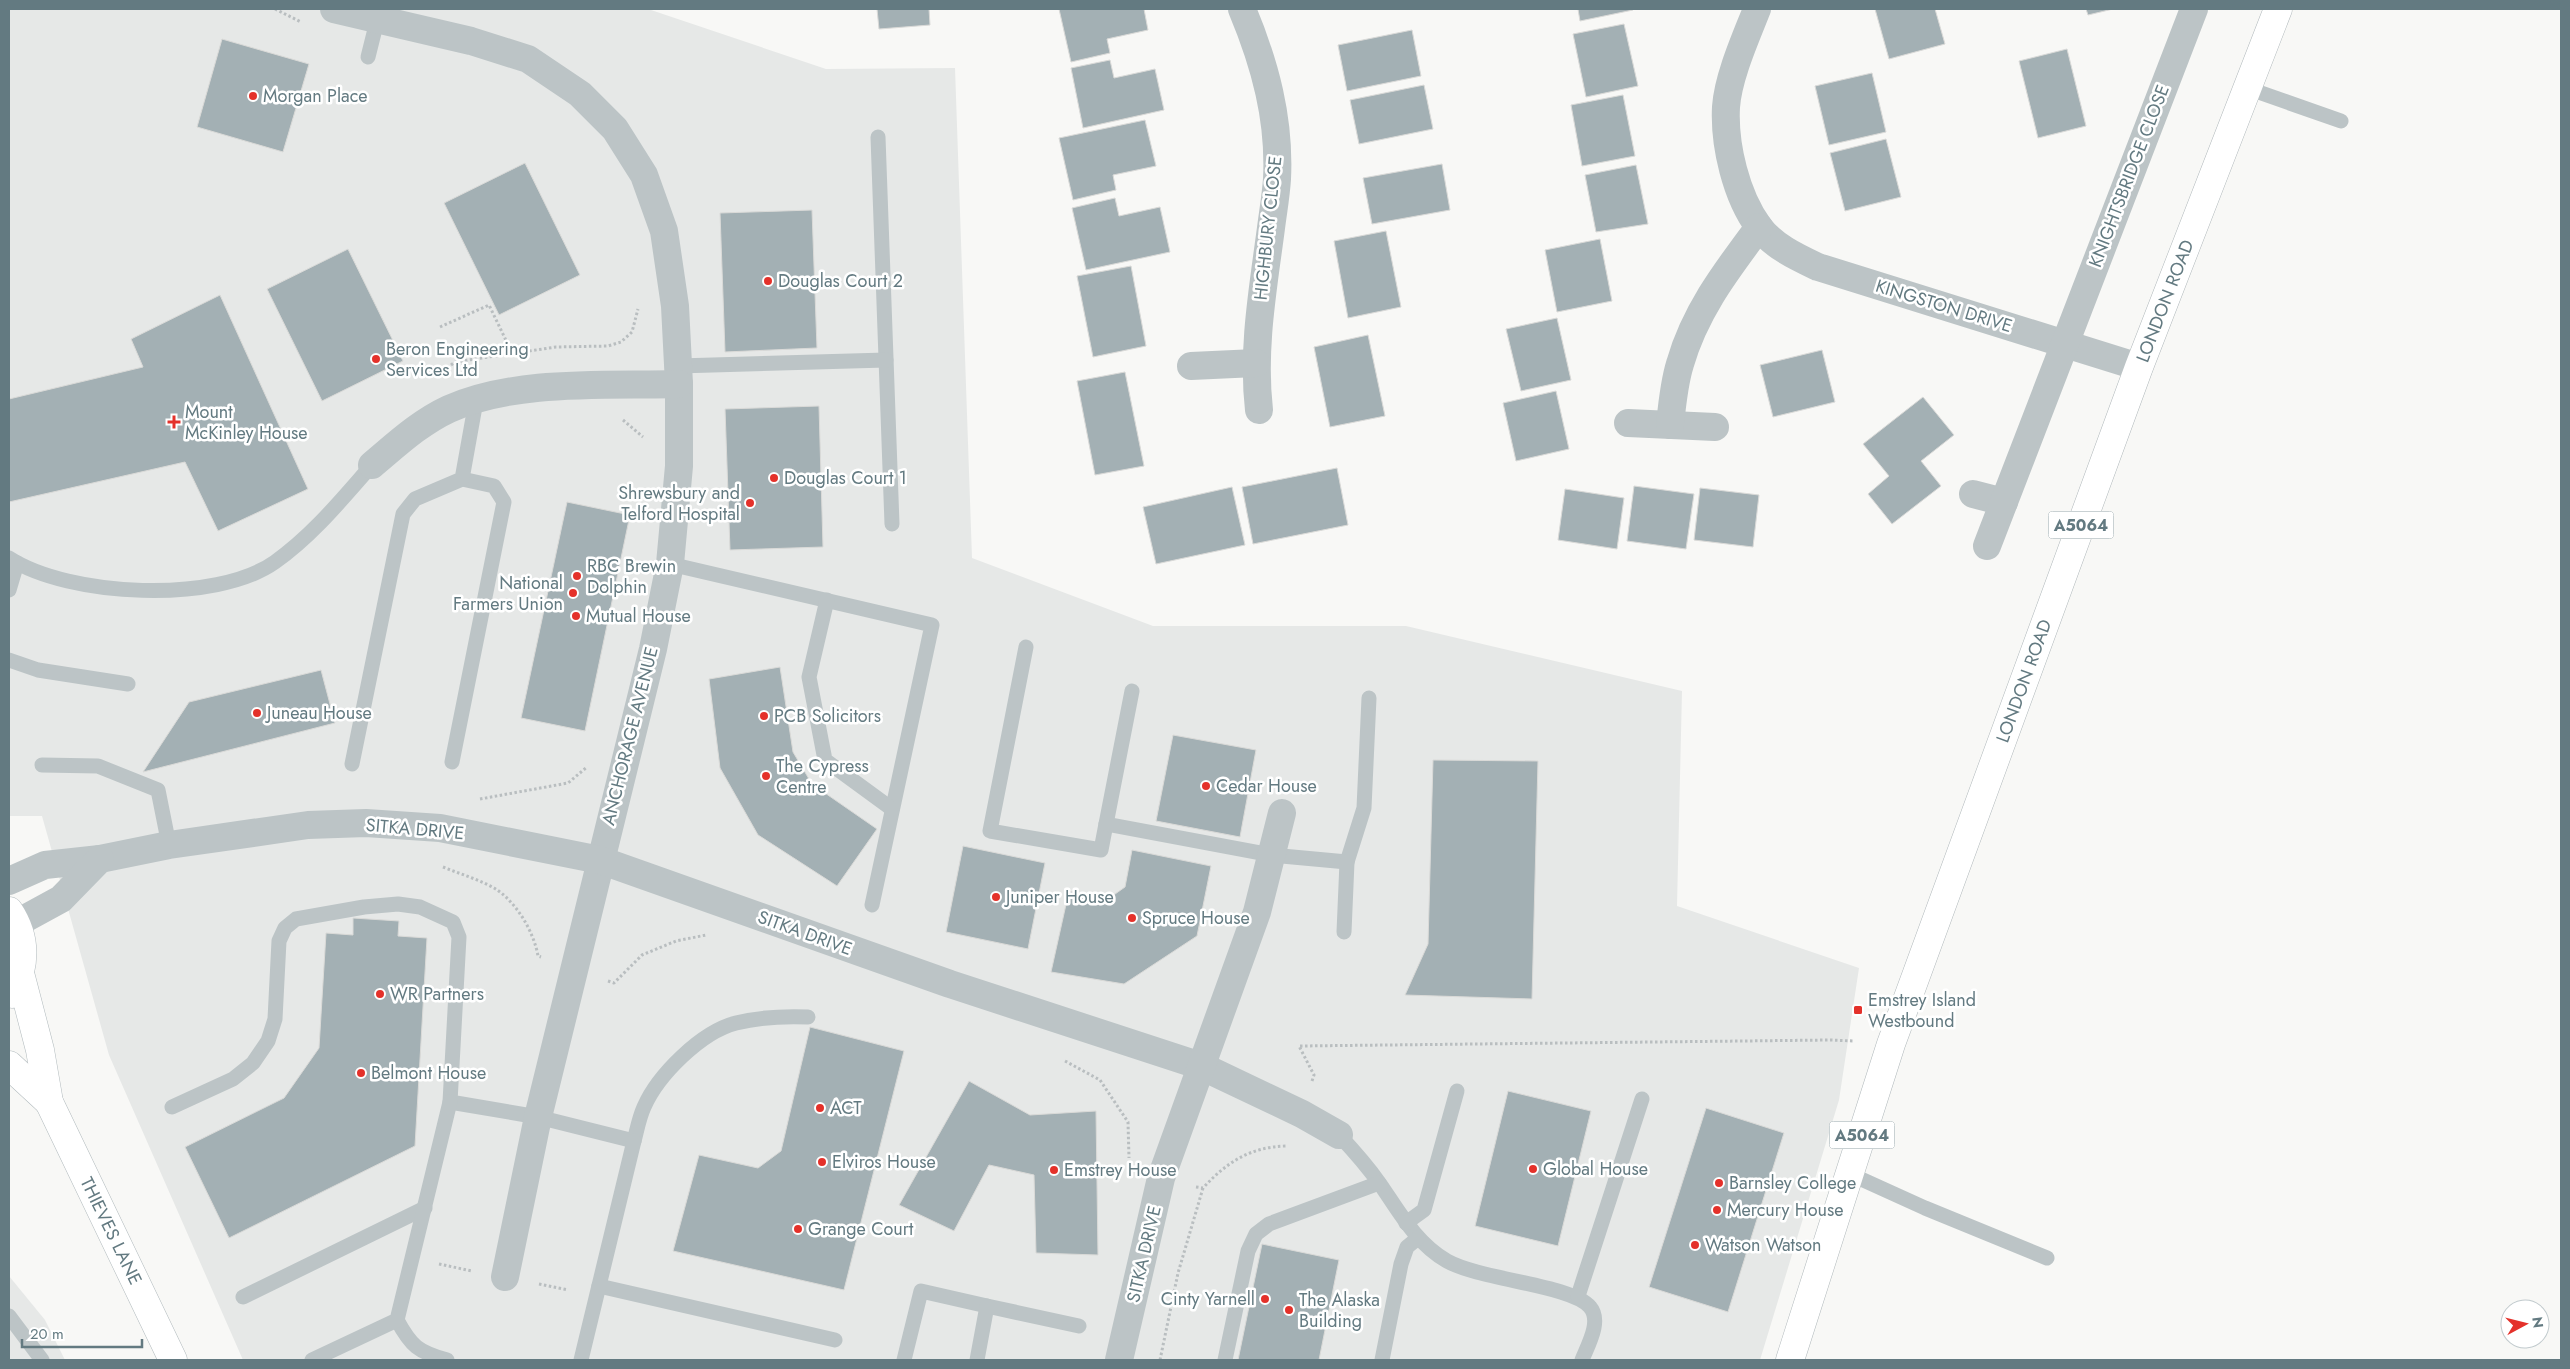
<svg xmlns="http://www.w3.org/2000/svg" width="2570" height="1369" viewBox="0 0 2570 1369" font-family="Jost,sans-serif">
<rect width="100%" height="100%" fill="#f8f8f6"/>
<!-- built -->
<g fill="#e6e8e7">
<polygon points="9,9 648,9 826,69 955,68 972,558 1153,626 1406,626 1682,691 1677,906 1859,968 1839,1100 1760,1360 243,1360 109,1055 42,816 9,816"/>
<polygon points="9,1276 45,1320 65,1360 9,1360"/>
</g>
<!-- building -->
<g fill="#a3b0b4" stroke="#dadad8">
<polygon points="877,9 929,9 930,25 879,29"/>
<polygon points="1059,9 1144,9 1148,30 1107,39 1110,53 1071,62"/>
<polygon points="1578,9 1633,9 1633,10 1580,21"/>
<polygon points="1875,9 1935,9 1945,44 1889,59"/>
<polygon points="2086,9 2113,9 2088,15"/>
<polygon points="1624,24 1638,86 1586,97 1573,34"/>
<polygon points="1412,30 1421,76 1347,91 1338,45"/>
<polygon points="222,39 309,64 283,152 197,127"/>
<polygon points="2067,49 2086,126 2038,138 2019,61"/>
<polygon points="1110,60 1114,78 1155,69 1164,110 1083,128 1071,68"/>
<polygon points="1872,73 1886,132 1829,145 1815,86"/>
<polygon points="1424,85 1433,129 1359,144 1350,100"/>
<polygon points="1623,95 1635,156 1582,166 1571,105"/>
<polygon points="1145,120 1156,166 1113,175 1116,190 1073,200 1059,138"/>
<polygon points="1886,139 1901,197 1845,211 1830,153"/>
<polygon points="525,163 580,275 499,315 444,203"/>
<polygon points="1442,164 1450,210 1372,224 1363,178"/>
<polygon points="1636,165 1648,224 1596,232 1585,175"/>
<polygon points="1115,198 1119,216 1160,207 1170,252 1086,270 1072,208"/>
<polygon points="812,210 817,348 725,352 720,213"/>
<polygon points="1386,231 1401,307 1348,318 1334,241"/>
<polygon points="1600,239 1612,301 1557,312 1545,250"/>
<polygon points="348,249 403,361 322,401 267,289"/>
<polygon points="1131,266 1146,346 1093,357 1077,276"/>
<polygon points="220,295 308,489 218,531 185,462 9,502 9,399 143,367 131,339"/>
<polygon points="1557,318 1571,380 1521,391 1506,329"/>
<polygon points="1368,335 1385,416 1330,427 1314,347"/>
<polygon points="1822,350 1835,402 1773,417 1760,365"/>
<polygon points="1125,372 1144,466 1095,475 1077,381"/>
<polygon points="1556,391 1569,449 1516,461 1503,403"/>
<polygon points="1923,397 1954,435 1921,461 1941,486 1892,524 1868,494 1889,476 1863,444"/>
<polygon points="819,406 823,547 730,550 725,409"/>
<polygon points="1337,468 1348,525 1253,544 1242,487"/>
<polygon points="1634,486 1694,494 1686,549 1627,541"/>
<polygon points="1232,487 1245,545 1156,564 1143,507"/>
<polygon points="1700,488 1759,495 1753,547 1694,540"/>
<polygon points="1565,489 1624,498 1617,549 1558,540"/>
<polygon points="567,502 630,515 585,731 521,718"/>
<polygon points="780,667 793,752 812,784 877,829 837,886 758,835 720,768 709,679"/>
<polygon points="321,670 335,723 143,772 189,702"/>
<polygon points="1173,735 1256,750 1240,837 1156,821"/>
<polygon points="1433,760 1538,761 1532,999 1405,995 1428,944"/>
<polygon points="963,846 1045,863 1028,949 946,932"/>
<polygon points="1132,850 1211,866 1197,936 1124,984 1051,972 1069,891 1108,899 1125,887"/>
<polygon points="353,918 399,921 398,936 427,938 415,1146 229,1238 185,1147 284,1098 319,1048 326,933 353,935"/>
<polygon points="810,1027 904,1051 844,1290 673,1251 699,1155 758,1168 781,1151"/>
<polygon points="969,1081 1030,1115 1096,1111 1098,1255 1036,1253 1034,1175 989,1165 954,1231 899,1205"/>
<polygon points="1508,1091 1591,1111 1558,1246 1475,1226"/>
<polygon points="1706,1108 1784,1133 1728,1312 1649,1287"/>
<polygon points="1262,1244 1339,1260 1319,1360 1238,1360"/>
</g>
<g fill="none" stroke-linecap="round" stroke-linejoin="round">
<defs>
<g id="secondary">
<path d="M9,911C27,938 26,965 12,994"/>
<polyline points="21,977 40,1050 49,1102 173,1360"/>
<polyline points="9,1065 49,1102"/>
</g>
<polyline id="primary" points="1790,1360 1891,1044 2139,367 2278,9"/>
</defs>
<!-- secondary casing -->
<use href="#secondary" stroke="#b1babd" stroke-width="29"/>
<!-- primary casing -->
<use href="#primary" stroke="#b0b8bb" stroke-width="29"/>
<!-- path -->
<g stroke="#b9bec0" stroke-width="3" stroke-dasharray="2.5 2.5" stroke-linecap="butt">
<polyline points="275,9 301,22"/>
<polyline points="440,327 489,305 512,353"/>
<polyline points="439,374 455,362 556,347 608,346 621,342 632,332 638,309"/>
<polyline points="623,420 643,437"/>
<polyline points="480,799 568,783 587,767"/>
<path d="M443,867C460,874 478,879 494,888C516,901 534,932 538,956L541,957"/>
<polyline points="608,981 614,983 642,955 676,941 706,935"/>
<polyline points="1065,1061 1100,1080 1128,1122 1129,1158"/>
<polyline points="1312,1081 1314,1075 1299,1046 1830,1040 1854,1041"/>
<path d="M1196,1187L1203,1188C1227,1162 1250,1147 1286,1146"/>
<polyline points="439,1264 472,1271"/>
<polyline points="539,1284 568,1290"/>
<polyline points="1160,1360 1178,1273 1203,1188"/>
</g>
<!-- service -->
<g stroke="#bcc4c6" stroke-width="15">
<polyline points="368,57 377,21"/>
<polyline points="2247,88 2341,121"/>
<polyline points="878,137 892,524"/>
<polyline points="678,366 886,360"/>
<path d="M9,558C69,597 216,604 275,562C313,535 342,499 372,465"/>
<polyline points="670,564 932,625 872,905"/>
<polyline points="9,590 17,563"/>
<polyline points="827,600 809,677 825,760 892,809"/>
<polyline points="1026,647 990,831 1101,850 1106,824"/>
<polyline points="9,660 38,670 128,684"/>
<polyline points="1132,691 1106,824 1271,855 1347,862 1364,808 1369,698"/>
<polyline points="452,762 504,502 494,486 462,479"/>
<polyline points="352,764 403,514 415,499 462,479 476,401"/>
<polyline points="42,765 98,766 158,790 169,845"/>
<polyline points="1344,932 1347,862"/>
<path d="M172,1107L233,1079L253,1063L268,1041L275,1019L279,941L285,928L296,919L364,907L398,904L420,907L453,922L459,937L450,1102L538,1117L634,1141C637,1130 639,1118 644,1107C658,1075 701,1032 736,1023C760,1017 783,1016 808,1017"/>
<path d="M1339,1135C1354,1151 1368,1167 1380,1184C1400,1213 1416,1243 1447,1261C1481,1280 1572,1285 1590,1307C1602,1321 1588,1345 1582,1360"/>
<polyline points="1850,1174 1925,1208 2047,1258"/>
<polyline points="1406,1223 1424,1210 1457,1091"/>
<polyline points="599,1286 835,1340"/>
<polyline points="1578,1296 1642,1099"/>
<polyline points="243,1297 425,1208"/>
<polyline points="9,1316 42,1360"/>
<path d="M397,1320C411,1346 418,1352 447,1360"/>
<polyline points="312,1360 397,1320 450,1102"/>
<polyline points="581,1360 634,1141"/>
<polyline points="904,1360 921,1291 987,1306"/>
<polyline points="977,1360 987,1306 1079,1326"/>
<polyline points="1225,1360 1248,1251 1256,1234 1269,1224 1379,1183"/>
<polyline points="1382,1360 1401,1264 1407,1247 1418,1238"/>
</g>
<!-- minor -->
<g stroke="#bcc4c6" stroke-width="28">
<polyline points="334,9 471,41 528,59 580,94 615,129 644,175 664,231 675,306 679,384 679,466 670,564 653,649 538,1117 505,1277"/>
<path d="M1242,9C1265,64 1280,119 1277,179C1276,195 1273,212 1271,228C1263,289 1252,349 1259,410"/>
<path d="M1757,9C1746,37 1728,77 1726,107C1724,145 1736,196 1759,227C1773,246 1797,257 1818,267L2139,367"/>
<polyline points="1191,366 1256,363"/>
<polyline points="1628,423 1715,427"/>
<path d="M1670,425C1672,405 1674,383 1680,364C1695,311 1727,270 1759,227"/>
<path d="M372,465C396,445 419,423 449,409C516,379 607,386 679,384"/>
<polyline points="1973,494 2004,502"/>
<polyline points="1987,546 2194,9"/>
<polyline points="9,881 45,865 100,859 169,845 308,825 366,823 440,828 600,860 950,984 1201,1066 1302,1114 1339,1135"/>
<polyline points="17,923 61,899 100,859"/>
<polyline points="1119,1360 1161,1178 1257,912 1282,813"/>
</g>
<!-- secondary -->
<use href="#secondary" stroke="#fff" stroke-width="28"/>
<!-- primary -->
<use href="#primary" stroke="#fff" stroke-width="28"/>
</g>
<!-- markers -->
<g fill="#e4312a" stroke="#fff" stroke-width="2">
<circle cx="253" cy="96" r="5"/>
<circle cx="768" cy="281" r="5"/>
<circle cx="376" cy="359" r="5"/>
<path d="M171.5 414.5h5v5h5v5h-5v5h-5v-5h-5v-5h5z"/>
<circle cx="774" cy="478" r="5"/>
<circle cx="750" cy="503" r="5"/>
<circle cx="577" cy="576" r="5"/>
<circle cx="573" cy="593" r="5"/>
<circle cx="576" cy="616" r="5"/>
<circle cx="257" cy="713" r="5"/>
<circle cx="764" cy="716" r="5"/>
<circle cx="766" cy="776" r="5"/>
<circle cx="1206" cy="786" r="5"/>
<circle cx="996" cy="897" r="5"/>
<circle cx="1132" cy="918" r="5"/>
<circle cx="380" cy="994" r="5"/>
<rect x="1853" y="1005" width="10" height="10" rx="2.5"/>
<circle cx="361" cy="1073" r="5"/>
<circle cx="820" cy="1108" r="5"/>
<circle cx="822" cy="1162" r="5"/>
<circle cx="1533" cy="1169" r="5"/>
<circle cx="1054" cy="1170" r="5"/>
<circle cx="1719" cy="1183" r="5"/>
<circle cx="1717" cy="1210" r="5"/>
<circle cx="798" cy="1229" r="5"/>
<circle cx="1695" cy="1245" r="5"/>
<circle cx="1265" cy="1299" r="5"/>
<circle cx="1289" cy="1310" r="5"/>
</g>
<g text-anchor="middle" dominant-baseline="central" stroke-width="5" stroke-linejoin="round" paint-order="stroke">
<!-- shield labels -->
<g fill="#fff" stroke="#92a2a7" stroke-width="1">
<rect x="2048.5" y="511.5" width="65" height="27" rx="4"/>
<rect x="1829.5" y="1121.5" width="65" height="27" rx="4"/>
</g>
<g font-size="16" font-weight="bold" fill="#637a81">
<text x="2081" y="525">A5064</text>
<text x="1862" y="1135">A5064</text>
</g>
<!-- poi labels -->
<g font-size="18" fill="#637a81" stroke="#fff" text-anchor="start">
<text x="263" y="96">Morgan Place</text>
<text x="778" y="281">Douglas Court 2</text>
<text x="386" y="349">Beron Engineering<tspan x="386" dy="21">Services Ltd</tspan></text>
<text x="185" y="412">Mount<tspan x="185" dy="21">McKinley House</tspan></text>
<text x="784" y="478">Douglas Court 1</text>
<text x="740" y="493" text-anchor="end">Shrewsbury and<tspan x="740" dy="21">Telford Hospital</tspan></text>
<text x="587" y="566">RBC Brewin<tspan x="587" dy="21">Dolphin</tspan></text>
<text x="563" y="583" text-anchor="end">National<tspan x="563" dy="21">Farmers Union</tspan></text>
<text x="586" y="616">Mutual House</text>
<text x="267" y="713">Juneau House</text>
<text x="774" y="716">PCB Solicitors</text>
<text x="776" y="766">The Cypress<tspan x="776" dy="21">Centre</tspan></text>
<text x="1216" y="786">Cedar House</text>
<text x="1006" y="897">Juniper House</text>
<text x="1142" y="918">Spruce House</text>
<text x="390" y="994">WR Partners</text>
<text x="1868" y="1000">Emstrey Island<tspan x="1868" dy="21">Westbound</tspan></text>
<text x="371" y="1073">Belmont House</text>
<text x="830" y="1108">ACT</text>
<text x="832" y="1162">Elviros House</text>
<text x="1543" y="1169">Global House</text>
<text x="1064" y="1170">Emstrey House</text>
<text x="1729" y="1183">Barnsley College</text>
<text x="1727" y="1210">Mercury House</text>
<text x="808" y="1229">Grange Court</text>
<text x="1705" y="1245">Watson Watson</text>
<text x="1255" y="1299" text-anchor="end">Cinty Yarnell</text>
<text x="1299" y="1300">The Alaska<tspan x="1299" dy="21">Building</tspan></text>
</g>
<!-- street labels -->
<g font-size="18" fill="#637a81" stroke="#fff">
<text transform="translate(2129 176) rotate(-69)">KNIGHTSBRIDGE CLOSE</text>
<text transform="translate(1268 228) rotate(-84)">HIGHBURY CLOSE</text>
<text transform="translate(2165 301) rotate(-69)">LONDON ROAD</text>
<text transform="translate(1944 306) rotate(17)">KINGSTON DRIVE</text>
<text transform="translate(2024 681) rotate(-70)">LONDON ROAD</text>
<text transform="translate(630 736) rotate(-76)">ANCHORAGE AVENUE</text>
<text transform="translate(415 829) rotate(5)">SITKA DRIVE</text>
<text transform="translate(805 933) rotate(20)">SITKA DRIVE</text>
<text transform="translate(111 1231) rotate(64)">THIEVES LANE</text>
<text transform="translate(1144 1254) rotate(-77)">SITKA DRIVE</text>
</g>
</g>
<!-- border -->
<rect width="2570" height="1369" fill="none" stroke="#637a81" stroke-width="20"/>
<!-- north arrow -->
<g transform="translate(2525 1324) rotate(83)"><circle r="24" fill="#ffffff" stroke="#c1cacd"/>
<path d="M0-4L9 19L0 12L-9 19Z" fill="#e4312a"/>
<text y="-8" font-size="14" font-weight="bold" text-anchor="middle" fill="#637a81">N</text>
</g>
<!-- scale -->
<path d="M22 1339v8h120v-8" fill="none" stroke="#637a81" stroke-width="2.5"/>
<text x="30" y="1339" font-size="15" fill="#637a81" stroke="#ffffff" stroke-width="4" paint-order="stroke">20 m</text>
</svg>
